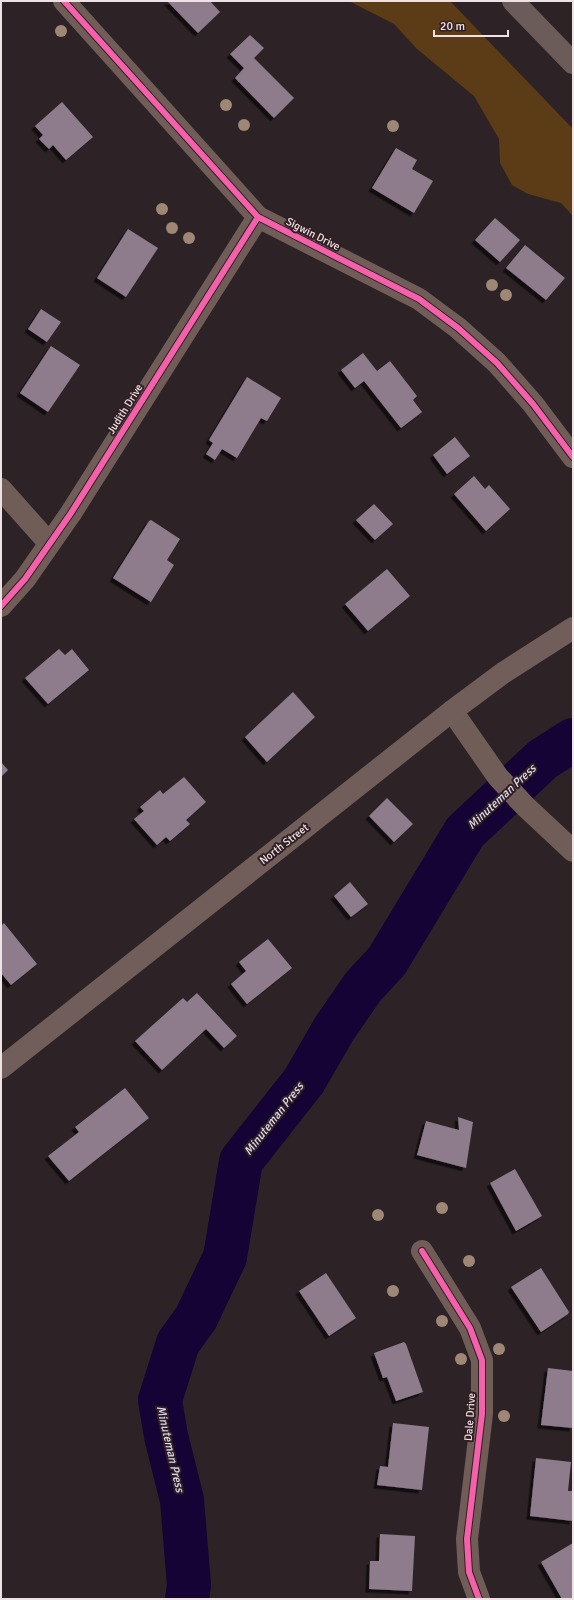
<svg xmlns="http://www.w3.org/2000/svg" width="574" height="1600" viewBox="0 0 574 1600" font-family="Signika,sans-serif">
<defs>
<filter id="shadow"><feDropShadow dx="-3.5" dy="3.5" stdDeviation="0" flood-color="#0009"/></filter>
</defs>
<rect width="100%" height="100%" fill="#2d2326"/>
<!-- forest -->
<polygon fill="#5b3c16" points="349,1 450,1 573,129 573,216 561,203 528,194 512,185 500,163 499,139 474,96 417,49 394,24"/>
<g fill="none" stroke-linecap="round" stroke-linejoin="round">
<!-- river -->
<polyline stroke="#140334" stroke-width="44" points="187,1599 189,1585 182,1500 166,1436 160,1400 178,1343 196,1318 225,1257 241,1161 304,1081 334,1029 363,987 387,961 465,832 543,759 573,740"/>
</g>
<!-- building -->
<g fill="#8e7c8c" filter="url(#shadow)">
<polygon points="167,1 210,1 220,12 198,33"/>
<polygon points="250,35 264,48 254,58 294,98 274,118 235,78 244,68 230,54"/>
<polygon points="62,102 93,137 66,160 53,145 49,149 39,139 43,135 35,126"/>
<polygon points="396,148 417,160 412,169 433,181 414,213 372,188"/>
<polygon points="495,218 520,240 500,262 475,240"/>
<polygon points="128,229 158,248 126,297 97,278"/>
<polygon points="525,245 565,278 546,300 506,268"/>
<polygon points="41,309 61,322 47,342 28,329"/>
<polygon points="51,346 80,365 48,412 20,393"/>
<polygon points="363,353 377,371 390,361 417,396 413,400 422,412 401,428 364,381 355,388 341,370"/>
<polygon points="247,377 281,398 267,421 261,418 237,458 222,449 215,460 206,454 213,443 209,440"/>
<polygon points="455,437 470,456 447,474 433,455"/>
<polygon points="474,476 485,489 489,485 510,509 486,531 454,494"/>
<polygon points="374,504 393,524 375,540 356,520"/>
<polygon points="151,520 180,539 167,560 174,565 151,602 113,578 149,521"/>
<polygon points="387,569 410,596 368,631 345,604"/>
<polygon points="59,649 65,655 72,649 89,670 48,704 25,678"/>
<polygon points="293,692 315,717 267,762 245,737"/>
<polygon points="1,762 8,770 1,777"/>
<polygon points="184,777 206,802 186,820 190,824 170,841 166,837 157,845 134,819 144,811 140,807 160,790 163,794"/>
<polygon points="387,798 413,824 394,842 369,816"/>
<polygon points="350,882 368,904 351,917 334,896"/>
<polygon points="4,923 37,964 11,985 1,973 1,926"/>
<polygon points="268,939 292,968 247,1004 231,984 246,971 239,962"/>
<polygon points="197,993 237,1036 224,1048 206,1029 162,1070 135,1041 183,998 187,1002"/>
<polygon points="125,1088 149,1118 69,1181 48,1156 79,1132 75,1127"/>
<polygon points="458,1117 473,1122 466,1168 417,1155 426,1121 459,1130"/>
<polygon points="515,1169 542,1216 516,1231 490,1183"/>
<polygon points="541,1268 569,1312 568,1314 541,1332 511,1287"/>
<polygon points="326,1273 356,1318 329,1336 299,1291"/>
<polygon points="404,1342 406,1344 423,1392 396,1401 387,1377 383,1378 374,1353"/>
<polygon points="548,1368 573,1371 573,1428 541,1425"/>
<polygon points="393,1423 429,1427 422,1490 377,1485 380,1466 388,1467"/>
<polygon points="536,1458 571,1462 568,1491 573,1491 573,1521 530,1516"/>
<polygon points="380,1534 415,1536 412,1591 369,1589 370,1561 379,1561"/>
<polygon points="573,1543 573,1599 562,1599 541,1562"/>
</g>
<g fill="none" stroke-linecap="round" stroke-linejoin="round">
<!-- minor -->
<g stroke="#705d58" stroke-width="22">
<polyline points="64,1 258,217 419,299 458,328 497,363 533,404 573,457"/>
<polyline points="1,489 49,543"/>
<polyline points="1,606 25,579 71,513 258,217"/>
<polyline points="452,711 498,777 525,806 573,851"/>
<polyline points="422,1251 470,1328 482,1360 482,1414 467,1539 469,1572 479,1599"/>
</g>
<!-- major -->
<polyline stroke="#715e5a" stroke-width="22" points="1,1068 452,711 503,673 573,628"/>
<!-- highway -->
<polyline stroke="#6b5b59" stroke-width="22" points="513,1 573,63"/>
<defs>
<g id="cycleway">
<polyline points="64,1 258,217 419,299 458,328 497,363 533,404 573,457"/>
<polyline points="1,606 25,579 71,513 258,217"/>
<polyline points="422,1251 470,1328 482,1360 482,1414 467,1539 469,1572 479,1599"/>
</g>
</defs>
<!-- cycleway casing -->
<use href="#cycleway" stroke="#311f24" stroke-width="8"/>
<!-- cycleway -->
<use href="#cycleway" stroke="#f560ab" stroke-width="6"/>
</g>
<!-- trees -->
<g fill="#9e8774">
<circle cx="61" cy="31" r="6"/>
<circle cx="226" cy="105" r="6"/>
<circle cx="244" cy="125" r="6"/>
<circle cx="393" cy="126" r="6"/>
<circle cx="162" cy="209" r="6"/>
<circle cx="172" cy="228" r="6"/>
<circle cx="189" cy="238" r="6"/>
<circle cx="492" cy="285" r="6"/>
<circle cx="506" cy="295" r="6"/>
<circle cx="442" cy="1208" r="6"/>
<circle cx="378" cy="1215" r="6"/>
<circle cx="469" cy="1261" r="6"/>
<circle cx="393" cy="1291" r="6"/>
<circle cx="442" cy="1321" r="6"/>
<circle cx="499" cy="1349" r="6"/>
<circle cx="461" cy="1359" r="6"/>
<circle cx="504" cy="1416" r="6"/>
</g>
<g text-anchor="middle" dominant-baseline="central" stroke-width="4" stroke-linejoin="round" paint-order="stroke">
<!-- street labels -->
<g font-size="11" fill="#efe2e5" stroke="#311f24">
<text transform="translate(313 234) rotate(27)">Sigwin Drive</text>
<text transform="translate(125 409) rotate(-58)">Judith Drive</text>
<text transform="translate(284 844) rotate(-38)">North Street</text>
<text transform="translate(470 1417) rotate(-86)">Dale Drive</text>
</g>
<!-- water labels -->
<g font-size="12" font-style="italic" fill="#e0def4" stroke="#311f24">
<text transform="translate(502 797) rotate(-43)">Minuteman Press</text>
<text transform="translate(274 1119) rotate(-52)">Minuteman Press</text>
<text transform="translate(170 1449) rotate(77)">Minuteman Press</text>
</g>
</g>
<!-- border -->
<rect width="574" height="1600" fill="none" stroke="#efe2e5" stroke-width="4"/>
<!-- scale -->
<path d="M434 30v6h74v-6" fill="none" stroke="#efe2e5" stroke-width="2"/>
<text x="440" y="30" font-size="12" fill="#efe2e5" stroke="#311f24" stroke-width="3" paint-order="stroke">20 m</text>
</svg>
